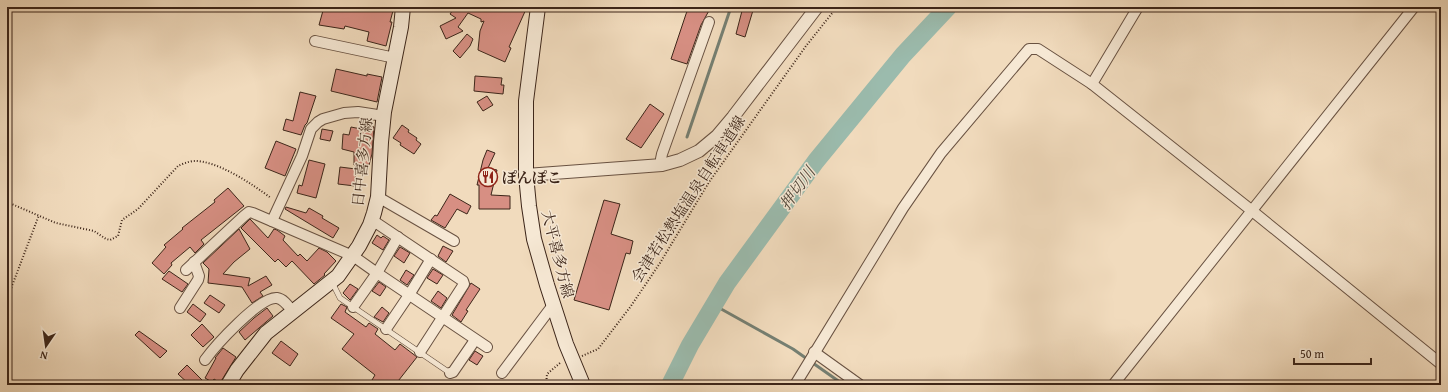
<svg xmlns="http://www.w3.org/2000/svg" width="1448" height="392" viewBox="0 0 1448 392" font-family="'Gentium Book Plus','Noto Serif JP',serif">
<rect width="100%" height="100%" fill="#f1dbbd"/>
<filter id="stains"><feTurbulence type="fractalNoise" baseFrequency=".005" numOctaves="4"/><feColorMatrix values="0 0 0 0 .2 0 0 0 0 .09 0 0 0 0 .02 0 0 0 .5 -.17"/></filter>
<radialGradient id="worn" r=".72"><stop offset=".6" stop-color="#630" stop-opacity="0"/><stop offset="1" stop-color="#630" stop-opacity=".3"/></radialGradient>
<g fill="none" stroke-linecap="round" stroke-linejoin="round">
<!-- stream -->
<g stroke="#757f72" stroke-width="3">
<polyline points="687,137 731,7"/>
<polyline points="714,305 793,349 844,385"/>
</g>
<!-- river -->
<polyline stroke="#9bbbad" stroke-width="18" points="670,385 690,345 727,283 816,161 903,55 948,7"/>
</g>
<!-- building -->
<g fill="#d78f83" stroke="#3c2519">
<polygon points="324,7 341,7 357,11 359,7 394,7 390,22 392,22 386,46 367,41 369,32 345,26 344,29 319,25"/>
<polygon points="455,7 527,7 509,47 511,48 505,62 478,50 480,31 484,21 481,22 481,19 468,13 458,27 463,31 446,39 440,26 456,18 450,14"/>
<polygon points="689,7 711,7 701,25 687,64 671,59 686,14"/>
<polygon points="743,7 754,7 745,37 736,34"/>
<polygon points="467,34 473,39 470,46 460,58 453,51"/>
<polygon points="336,69 367,76 367,74 382,77 377,102 331,91"/>
<polygon points="475,76 502,78 501,85 504,85 503,94 474,91"/>
<polygon points="300,92 316,96 307,123 305,125 301,135 283,130 286,119 293,121"/>
<polygon points="487,96 493,105 483,111 477,102"/>
<polygon points="650,104 664,114 641,148 626,139"/>
<polygon points="367,125 374,127 372,154 369,165 354,165 354,152 342,149 343,134 349,135 351,127 366,130"/>
<polygon points="402,125 409,130 408,132 417,138 416,140 421,144 414,154 400,145 401,143 393,138"/>
<polygon points="322,129 333,131 330,141 320,139"/>
<polygon points="276,141 296,149 285,176 265,168"/>
<polygon points="487,150 495,153 488,168 497,170 491,195 510,196 510,209 479,209 479,185 477,185 483,160"/>
<polygon points="309,160 325,164 316,198 297,193 299,185 302,186"/>
<polygon points="340,167 356,169 355,186 338,184"/>
<polygon points="228,188 244,206 201,240 204,244 195,253 190,247 171,263 172,265 164,274 152,263 166,247 164,245 183,229 182,228 215,202 214,200"/>
<polygon points="450,194 471,206 467,214 457,209 445,228 431,220 435,215 437,216"/>
<polygon points="604,200 620,204 611,234 633,241 630,254 626,253 609,310 574,300"/>
<polygon points="286,207 306,213 309,208 323,216 322,218 339,228 333,238 285,209"/>
<polygon points="250,219 268,238 274,229 277,230 285,236 283,240 298,256 300,254 307,261 319,248 327,252 336,261 324,274 325,275 314,284 292,261 286,267 278,259 275,262 241,228"/>
<polygon points="239,229 250,249 234,262 223,274 250,278 248,286 266,276 272,285 260,292 263,296 252,303 242,287 208,283 209,269 203,263"/>
<polygon points="377,235 381,238 383,236 389,240 383,250 372,243"/>
<polygon points="443,246 453,251 446,262 438,256"/>
<polygon points="400,247 410,253 404,263 394,256"/>
<polygon points="433,269 443,275 437,284 427,278"/>
<polygon points="406,270 414,275 407,285 400,280"/>
<polygon points="169,271 188,284 182,292 162,279"/>
<polygon points="379,282 386,287 380,296 372,291"/>
<polygon points="471,283 480,289 466,310 468,311 461,322 452,315"/>
<polygon points="350,284 358,289 350,300 343,293"/>
<polygon points="438,291 447,298 441,308 431,301"/>
<polygon points="210,295 225,305 219,313 204,303"/>
<polygon points="193,304 206,314 200,322 187,312"/>
<polygon points="341,304 347,307 345,312 366,327 369,323 378,329 375,334 395,350 400,344 417,357 395,385 378,385 372,380 375,375 342,349 354,334 331,318"/>
<polygon points="382,307 389,313 383,322 374,317"/>
<polygon points="267,308 273,316 245,340 239,332 254,318"/>
<polygon points="202,324 214,337 203,347 191,335"/>
<polygon points="139,331 167,351 160,358 135,335"/>
<polygon points="281,341 298,354 290,366 272,353"/>
<polygon points="223,348 236,357 220,383 214,379 212,382 205,378 216,358 215,358"/>
<polygon points="475,351 483,356 477,365 469,360"/>
<polygon points="187,365 202,380 198,385 190,385 178,374"/>
</g>
<g fill="none" stroke-linecap="round" stroke-linejoin="round">
<defs>
<polyline id="service" points="332,282 340,298 450,373"/>
<g id="minor">
<polyline points="315,41 395,58"/>
<polyline points="1092,84 1138,7"/>
<polyline points="662,165 661,159 662,154 709,22"/>
<polyline points="378,197 454,241"/>
<polyline points="372,220 463,281 464,284 420,352"/>
<polyline points="272,221 302,156 311,129 318,122 323,119 344,113 358,112 384,116"/>
<polyline points="186,270 244,216 249,212 253,213 353,256 377,273 487,347"/>
<polyline points="353,307 377,273 398,237"/>
<polyline points="180,308 198,280 199,276 194,262"/>
<polyline points="386,329 409,295 431,259"/>
<polyline points="814,352 860,385"/>
<path d="M205,360C215,346 260,296 277,298C284,299 289,307 293,312"/>
<polyline points="450,373 453,372 475,340"/>
<polyline points="502,373 553,305"/>
<polyline points="795,385 903,208 941,153 1029,49 1038,49 1092,84 1251,210 1441,364"/>
<polyline points="1113,385 1414,7"/>
</g>
<polyline id="tertiary" points="526,175 662,165 680,160 699,151 717,136 733,117 817,7"/>
<g id="secondary">
<polyline points="538,7 526,101 526,175 529,206 534,239 547,285 566,344 583,385"/>
<polyline points="228,385 237,370 266,333 338,276 359,246 370,225 374,213 378,197 381,142 384,112 401,27 403,7"/>
</g>
</defs>
<!-- service casing -->
<use href="#service" stroke="#695242" stroke-width="6"/>
<!-- minor casing -->
<use href="#minor" stroke="#695242" stroke-width="12"/>
<!-- tertiary casing -->
<use href="#tertiary" stroke="#695242" stroke-width="14"/>
<!-- secondary casing -->
<use href="#secondary" stroke="#3c2519" stroke-width="16"/>
<!-- path -->
<g stroke="#3c2519" stroke-width="2" stroke-dasharray="1 2" stroke-linecap="butt">
<path d="M7,202L56,223L94,231L106,239L110,240L118,236L122,220L138,209L178,166C182,164 187,162 193,161C217,160 252,184 271,198"/>
<polyline points="7,299 39,215"/>
<polyline points="582,356 598,349 631,306 660,263 709,182 806,46 837,7"/>
<polyline points="546,385 547,374 560,363"/>
</g>
<!-- service -->
<use href="#service" stroke="#f6e8d4" stroke-width="5"/>
<!-- minor -->
<use href="#minor" stroke="#f6e8d4" stroke-width="10"/>
<!-- tertiary -->
<use href="#tertiary" stroke="#f6e8d4" stroke-width="12"/>
<!-- secondary -->
<use href="#secondary" stroke="#f6e8d4" stroke-width="14"/>
</g>
<!-- icons -->
<defs>
<symbol id="restaurant-ring" viewBox="-11 -11 22 22"><circle r="9.5" fill="#f6e8d4" stroke="#8f2418" stroke-width="1.5"/><path d="M-5-6h1v4h1v-4h1v4h1v-4h1v5L-1.5 .5V6h-2V.5L-5-1ZM5-6V6H3V1.5H1.5Q1.5-4 5-6Z" fill="#8f2418"/></symbol>
</defs>
<g fill-rule="evenodd">
<use href="#restaurant-ring" x="477" y="166" width="22" height="22"/>
</g>
<g text-anchor="middle" dominant-baseline="central" stroke-width="3" stroke-linejoin="round" paint-order="stroke">
<!-- street labels -->
<g font-size="15" fill="#3c2519" stroke="#f6e8d4">
<text transform="translate(362 162) rotate(-84)">日中喜多方線</text>
<text transform="translate(688 199) rotate(-57)">会津若松熱塩温泉自転車道線</text>
<text transform="translate(558 254) rotate(76)">大平喜多方線</text>
</g>
<!-- poi labels -->
<g font-size="15" font-weight="bold" fill="#3c2519" stroke="#f6e8d4" text-anchor="start">
<text x="502" y="177">ぽんぽこ</text>
</g>
<!-- water labels -->
<g font-size="16" font-style="italic" fill="#544a3e" stroke="#f6e8d4">
<text transform="translate(797 188) rotate(-54)">押切川</text>
</g>
</g>
<!-- margin -->
<rect width="1448" height="392" fill="none" stroke="#f1dbbd" stroke-width="24"/>
<rect x="8" y="8" width="1432" height="376" fill="none" stroke="#3c2519" stroke-width="2"/>
<rect x="12" y="12" width="1424" height="368" fill="none" stroke="#3c2519"/>
<!-- north arrow -->
<g transform="translate(46 346) rotate(193)" stroke="#f6e8d4" stroke-width="3" paint-order="stroke">
<path d="M0-3L7 15L0 10L-7 15Z" fill="#3c2519"/>
<text y="-6" font-size="11" font-weight="bold" text-anchor="middle" fill="#3c2519">N</text>
</g>
<!-- scale -->
<path d="M1294 358v6h77v-6" fill="none" stroke="#3c2519" stroke-width="2"/>
<text x="1300" y="358" font-size="12" fill="#3c2519" stroke="#f6e8d4" stroke-width="3" paint-order="stroke">50 m</text>
<rect width="100%" height="100%" filter="url(#stains)"/>
<rect width="100%" height="100%" fill="url(#worn)"/>
</svg>
